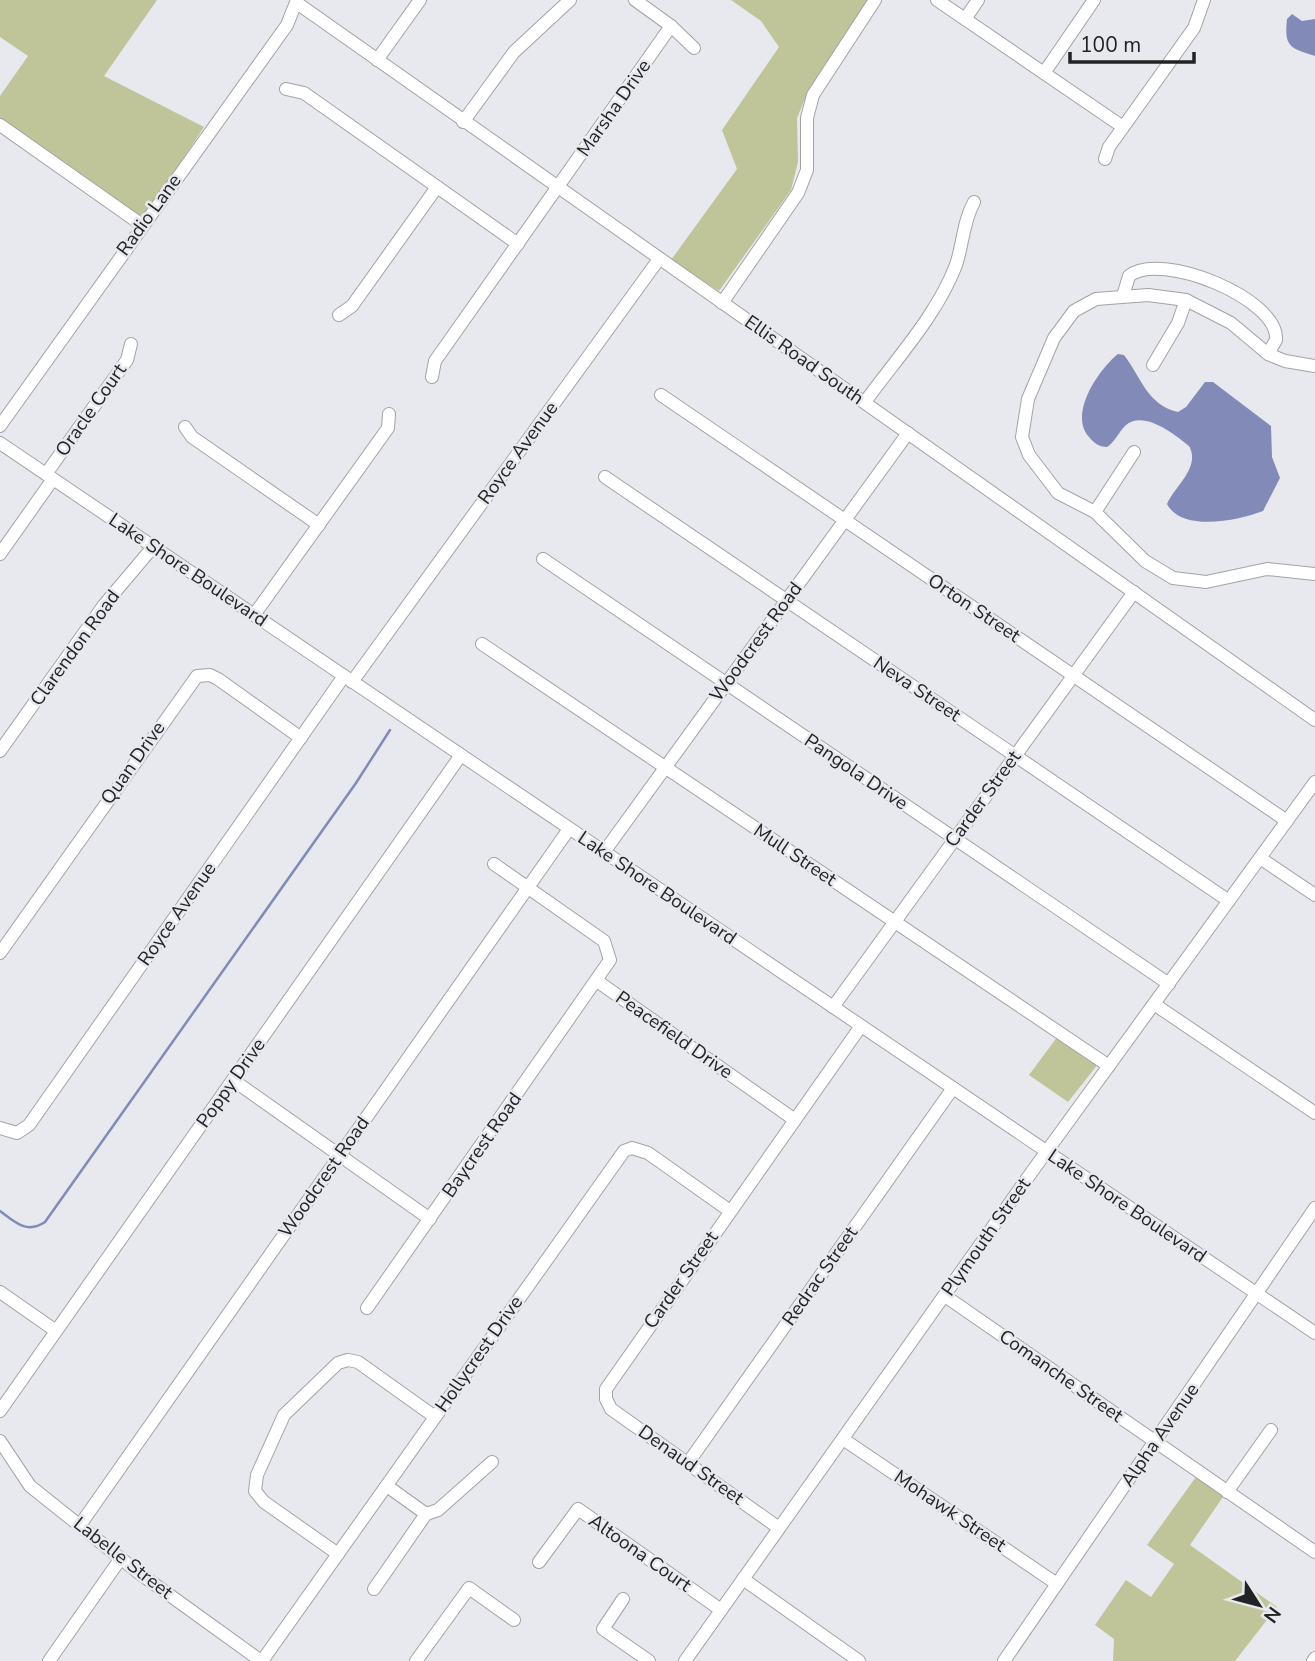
<svg xmlns="http://www.w3.org/2000/svg" width="1315" height="1661" viewBox="0 0 1315 1661" font-family="'Nunito Sans',sans-serif">
<rect width="100%" height="100%" fill="#e8e9ee"/>
<!-- green -->
<g fill="#bfc598">
<polygon points="0,0 157,0 104,76 204,127 151,207 141,215 135,216 0,119 0,96 28,56 0,37"/>
<polygon points="731,0 868,0 809,89 797,118 798,162 791,190 719,291 671,260 737,169 722,130 779,47 761,21"/>
<polygon points="1058,1036 1098,1064 1068,1102 1029,1075"/>
<polygon points="1196,1477 1225,1494 1190,1545 1277,1607 1235,1661 1113,1661 1114,1639 1095,1625 1126,1580 1151,1597 1174,1564 1147,1545"/>
</g>
<!-- water -->
<g fill="#828ab8">
<path d="M1292,14L1302,21L1315,19V56C1290,48 1284,47 1287,19Z"/>
<path d="M1118,354L1124,355C1141,377 1147,405 1178,412L1186,407L1205,382H1213L1271,426L1272,457L1280,478L1263,511C1240,520 1182,533 1167,504C1175,486 1201,467 1189,446C1174,434 1143,409 1125,426C1118,433 1115,442 1107,447C1099,447 1094,443 1089,437C1068,414 1099,369 1118,354Z"/>
</g>
<g fill="none" stroke-linecap="round" stroke-linejoin="round">
<!-- stream -->
<path stroke="#828ab8" stroke-width="2.5" d="M0,1211C16,1223 27,1234 45,1222L356,783L390,730"/>
<defs>
<g id="minor">
<polyline points="635,0 671,26 694,48"/>
<polyline points="937,0 1123,127"/>
<polyline points="297,3 1315,720"/>
<polyline points="965,19 978,0"/>
<polyline points="377,60 420,0"/>
<polyline points="1044,73 1094,0"/>
<polyline points="286,89 304,93 518,244"/>
<polyline points="463,122 514,52 570,0"/>
<polyline points="0,125 142,225"/>
<polyline points="1105,159 1109,147 1194,28 1204,0"/>
<path d="M1123,296L1129,276C1160,250 1280,299 1276,340L1268,354"/>
<polyline points="722,303 798,193 807,170 807,118 813,95 875,0"/>
<polyline points="339,315 352,306 437,187"/>
<polyline points="1153,365 1178,323 1186,300"/>
<polyline points="1315,366 1285,361 1268,354 1231,323 1186,300 1148,295 1096,299 1074,311 1054,338 1028,399 1022,437 1029,455 1058,493 1095,512 1145,561 1173,578 1206,582 1267,569 1315,574"/>
<polyline points="432,377 435,361 671,26"/>
<polyline points="661,395 1287,821"/>
<path d="M865,402C896,359 937,315 956,265C963,244 963,222 974,202"/>
<polyline points="0,426 287,25 297,0"/>
<polyline points="185,427 192,437 319,525"/>
<polyline points="0,443 1315,1333"/>
<polyline points="46,474 127,360 131,344"/>
<polyline points="605,477 1229,901"/>
<polyline points="1095,512 1134,452"/>
<polyline points="0,554 53,479"/>
<polyline points="543,559 1169,984"/>
<polyline points="254,615 388,428 389,414"/>
<polyline points="482,644 1109,1066"/>
<polyline points="352,682 659,259"/>
<polyline points="0,751 104,605 153,547"/>
<polyline points="604,852 908,433"/>
<polyline points="1260,858 1315,895"/>
<polyline points="0,953 197,676 210,675 218,679 301,738"/>
<polyline points="597,981 795,1120"/>
<polyline points="1154,1004 1315,1113"/>
<polyline points="833,1007 1134,592"/>
<polyline points="233,1080 430,1219"/>
<polyline points="0,1128 17,1133 29,1125 344,676"/>
<polyline points="0,1292 56,1331"/>
<polyline points="945,1296 1315,1552"/>
<polyline points="367,1308 610,960 604,941 494,864"/>
<polyline points="0,1411 461,755"/>
<polyline points="843,1439 1057,1584"/>
<polyline points="0,1441 30,1486 139,1573 261,1661"/>
<polyline points="688,1463 953,1088"/>
<polyline points="387,1486 426,1514"/>
<polyline points="1227,1492 1271,1430"/>
<polyline points="426,1514 438,1510 492,1462"/>
<polyline points="80,1525 569,829"/>
<polyline points="779,1528 611,1409 606,1399 606,1389 861,1026"/>
<polyline points="338,1554 264,1502 255,1491 257,1475 284,1415 338,1363 348,1360 358,1362 435,1417"/>
<polyline points="539,1562 578,1509 721,1610"/>
<polyline points="743,1579 859,1661"/>
<polyline points="374,1589 426,1514"/>
<polyline points="623,1599 603,1629 649,1661"/>
<polyline points="49,1661 121,1558"/>
<polyline points="262,1661 624,1151 632,1148 648,1153 730,1211"/>
<polyline points="416,1661 469,1588 514,1620"/>
<polyline points="685,1661 1031,1173 1315,782"/>
<polyline points="1004,1661 1315,1208"/>
<polyline points="1313,1661 1315,1658"/>
</g>
</defs>
<!-- minor casing -->
<use href="#minor" stroke="#a2a3a7" stroke-width="14"/>
<!-- minor -->
<use href="#minor" stroke="#fff" stroke-width="12"/>
</g>
<g text-anchor="middle" dominant-baseline="central" stroke-width="5" stroke-linejoin="round" paint-order="stroke">
<!-- street labels -->
<g font-size="19" fill="#222325" stroke="#e8e9ee">
<text transform="translate(614 108) rotate(-55)">Marsha Drive</text>
<text transform="translate(149 215) rotate(-54)">Radio Lane</text>
<text transform="translate(804 360) rotate(35)">Ellis Road South</text>
<text transform="translate(91 410) rotate(-55)">Oracle Court</text>
<text transform="translate(518 453) rotate(-54)">Royce Avenue</text>
<text transform="translate(188 570) rotate(34)">Lake Shore Boulevard</text>
<text transform="translate(974 608) rotate(34)">Orton Street</text>
<text transform="translate(756 642) rotate(-54)">Woodcrest Road</text>
<text transform="translate(75 648) rotate(-54)">Clarendon Road</text>
<text transform="translate(917 689) rotate(34)">Neva Street</text>
<text transform="translate(133 763) rotate(-55)">Quan Drive</text>
<text transform="translate(856 772) rotate(34)">Pangola Drive</text>
<text transform="translate(983 799) rotate(-54)">Carder Street</text>
<text transform="translate(795 855) rotate(34)">Mull Street</text>
<text transform="translate(657 888) rotate(34)">Lake Shore Boulevard</text>
<text transform="translate(177 914) rotate(-55)">Royce Avenue</text>
<text transform="translate(674 1035) rotate(35)">Peacefield Drive</text>
<text transform="translate(231 1083) rotate(-55)">Poppy Drive</text>
<text transform="translate(482 1145) rotate(-55)">Baycrest Road</text>
<text transform="translate(324 1177) rotate(-55)">Woodcrest Road</text>
<text transform="translate(1127 1206) rotate(34)">Lake Shore Boulevard</text>
<text transform="translate(986 1237) rotate(-55)">Plymouth Street</text>
<text transform="translate(820 1276) rotate(-55)">Redrac Street</text>
<text transform="translate(681 1280) rotate(-55)">Carder Street</text>
<text transform="translate(479 1354) rotate(-55)">Hollycrest Drive</text>
<text transform="translate(1061 1376) rotate(35)">Comanche Street</text>
<text transform="translate(1160 1435) rotate(-55)">Alpha Avenue</text>
<text transform="translate(691 1465) rotate(35)">Denaud Street</text>
<text transform="translate(950 1511) rotate(34)">Mohawk Street</text>
<text transform="translate(640 1553) rotate(35)">Altoona Court</text>
<text transform="translate(123 1558) rotate(38)">Labelle Street</text>
</g>
</g>
<!-- north arrow -->
<g transform="translate(1259 1605) rotate(126)" stroke="#e8e9ee" stroke-width="5" paint-order="stroke">
<path d="M0-5L12 26L0 18L-12 26Z" fill="#222325"/>
<text y="-10" font-size="19" font-weight="bold" text-anchor="middle" fill="#222325">N</text>
</g>
<!-- scale -->
<path d="M1070 52v10h124v-10" fill="none" stroke="#222325" stroke-width="3.5"/>
<text x="1080" y="52" font-size="21" fill="#222325" stroke="#e8e9ee" stroke-width="5" paint-order="stroke">100 m</text>
</svg>
